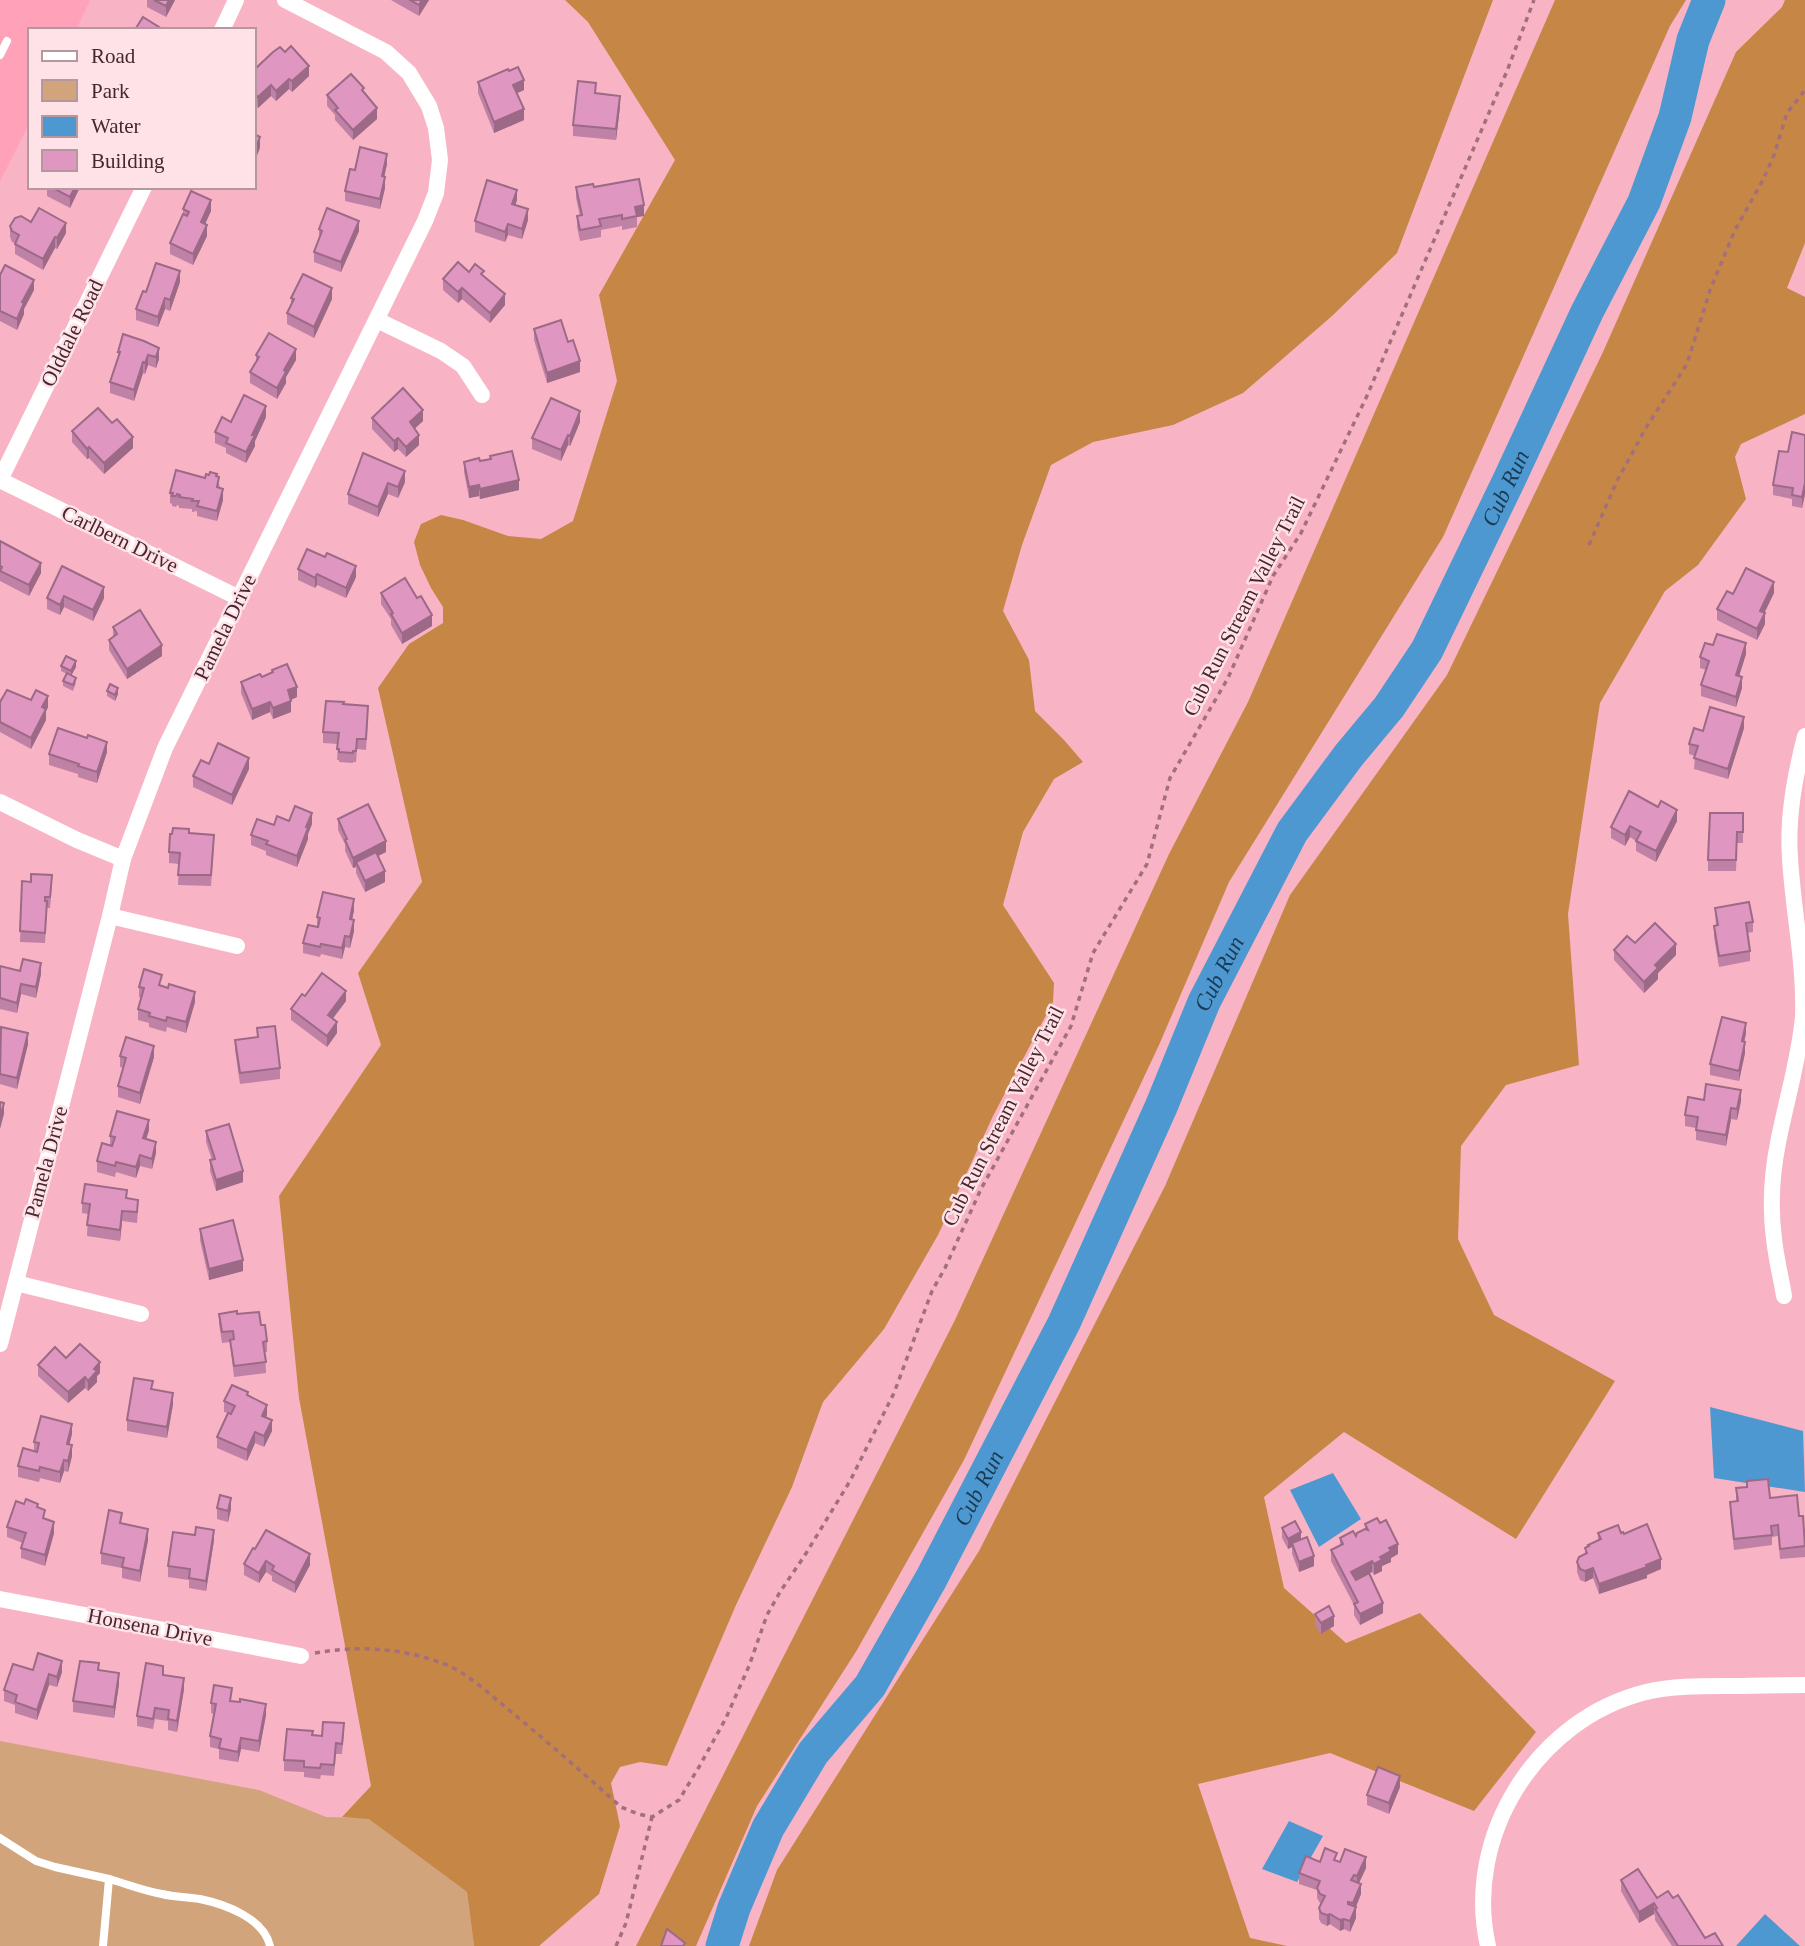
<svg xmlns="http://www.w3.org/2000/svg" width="1805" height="1946" viewBox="0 0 1805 1946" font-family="'Times New Roman',serif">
<rect width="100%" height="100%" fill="#f8b4c4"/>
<!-- built -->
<polygon fill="#ffa2b9" points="0,0 90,0 76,30 30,30 30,122 0,181"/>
<!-- green -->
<polygon fill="#d2a47b" points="0,1741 259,1790 326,1817 369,1818 467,1892 474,1946 0,1946"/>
<!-- forest -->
<g fill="#c68646">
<polygon points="565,0 1493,0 1397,253 1332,316 1243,393 1173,425 1093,442 1051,465 1022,545 1003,611 1029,660 1035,711 1064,740 1083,762 1054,779 1023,832 1003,905 1054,983 1053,1002 993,1116 938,1235 884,1329 823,1402 792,1487 736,1605 667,1766 640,1762 620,1767 611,1783 620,1826 599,1894 539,1946 474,1946 467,1892 369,1819 342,1817 371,1786 299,1398 279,1196 381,1045 358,973 422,882 378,688 409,644 443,623 443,607 431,588 420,565 414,542 421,524 441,515 463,520 508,536 541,539 573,521 617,381 599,295 675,160 588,22"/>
<polygon points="1555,0 1686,0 1670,26 1443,537 1229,882 1159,1045 964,1460 857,1650 757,1806 696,1946 636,1946 955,1320 1169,854 1248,702"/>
<polygon points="1785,0 1805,0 1805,243 1787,288 1805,297 1805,414 1741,444 1735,457 1746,499 1698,565 1665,591 1600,703 1568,914 1579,1065 1506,1085 1461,1146 1458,1239 1494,1315 1615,1381 1516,1539 1344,1432 1264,1497 1284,1588 1346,1643 1420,1613 1536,1732 1474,1811 1330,1753 1198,1784 1250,1938 1287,1946 749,1946 777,1870 979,1551 1165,1186 1290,895 1447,675 1603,352 1736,52 1782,7"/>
</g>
<!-- water -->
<g fill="#4e98d1">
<polygon points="1710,1407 1803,1431 1805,1492 1714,1478"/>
<polygon points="1333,1473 1361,1519 1319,1547 1290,1490"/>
<polygon points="1289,1821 1323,1836 1297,1882 1262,1869"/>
<polygon points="1765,1914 1800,1946 1736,1946"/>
</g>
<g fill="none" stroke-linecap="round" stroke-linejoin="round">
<!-- river -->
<path stroke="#4e98d1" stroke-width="33" id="s1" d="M722,1946L734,1908L768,1828L813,1753L870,1686L931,1579L1064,1323L1161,1107L1204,1002L1292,832L1349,755L1389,707L1427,650L1510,478L1587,312L1644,202L1675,117L1693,40L1709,0"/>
<!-- path -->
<g stroke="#a36f7c" stroke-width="3.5" stroke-dasharray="5 5" stroke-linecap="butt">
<polyline points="1589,545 1617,481 1647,426 1687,364 1710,290 1735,230 1763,180 1774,155 1787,113 1805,90"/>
<path d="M315,1653C360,1645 404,1648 447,1665C468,1674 486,1691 503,1705C543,1738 582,1772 621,1807L638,1814L652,1817L679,1800L699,1767L726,1718L749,1666L767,1615L780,1592L805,1555L850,1481L894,1393L932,1291L945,1268L981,1189L1071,1026L1093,953L1147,864L1170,778L1228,678L1273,576L1301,533L1366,398L1507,71L1534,0"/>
<polyline points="616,1946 626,1923 652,1817"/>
</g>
<!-- service -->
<g stroke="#fff" stroke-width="8">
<polyline points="0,55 7,41"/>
<polyline points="0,1838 36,1861 55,1867 109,1879 103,1946"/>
<path d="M109,1879C127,1884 144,1891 162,1894C174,1897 188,1897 200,1899C224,1904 264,1918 270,1946"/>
</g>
<!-- minor -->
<g stroke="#fff" stroke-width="16">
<polyline points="222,30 236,0"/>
<polyline points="377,320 441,351 463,366 482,395"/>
<polyline points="0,480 144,187"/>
<polyline points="0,480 239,598"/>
<polyline points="0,802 77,840 123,859"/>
<polyline points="110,916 237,946"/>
<polyline points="16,1283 141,1314"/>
<path d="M1784,1296C1781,1277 1776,1258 1774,1239C1770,1208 1772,1173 1778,1143C1786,1101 1799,1060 1803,1017C1805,964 1793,911 1790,858C1787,817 1795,776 1805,736"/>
<polyline points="0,1344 110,916 123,859 165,748 425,221 436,193 440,160 436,128 429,106 409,73 386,52 285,0"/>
<polyline points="0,1599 301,1656"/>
<path d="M1488,1946C1463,1836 1537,1719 1646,1692C1672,1686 1699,1686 1725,1686C1752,1686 1778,1685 1805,1685"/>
</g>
</g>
<!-- wall -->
<g fill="#c081a6">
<polygon points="147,0 175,0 166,17 147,7"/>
<polygon points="391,0 429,0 419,16"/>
<polygon points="254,70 309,76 292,92 289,89 276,101 271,96 258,108 254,103"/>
<polygon points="478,82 524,90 517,93 524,120 494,133 478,93"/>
<polygon points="364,92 377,119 353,140 335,120 335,115 327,106 327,95"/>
<polygon points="596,93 620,107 616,140 573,136 573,125"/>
<polygon points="387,164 384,177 385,188 380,209 345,201 345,191 355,170"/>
<polygon points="47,187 80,187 70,208 47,196"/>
<polygon points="576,187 594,187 644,216 637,217 637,227 622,230 622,226 601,230 601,237 580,241 577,227 577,216 580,216 576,198"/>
<polygon points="517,200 515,205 528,220 522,239 508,235 505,242 475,232 475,221"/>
<polygon points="183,209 211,211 205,224 207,236 193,265 170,254 170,243 183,216"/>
<polygon points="31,222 66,233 57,249 55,248 43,270 15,254 15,243 12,242 10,237 10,226"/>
<polygon points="319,229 359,231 341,272 314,262 314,252 319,240"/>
<polygon points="469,272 484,276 505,305 490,323 462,299 458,303 443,290 443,279"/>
<polygon points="0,275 34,290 24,309 24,314 17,330 0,321"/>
<polygon points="180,282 170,311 165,309 158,327 136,320 136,309 146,292"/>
<polygon points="291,298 332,299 314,338 287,324 287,313 291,306"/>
<polygon points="534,329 568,342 580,372 547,383 534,340"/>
<polygon points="123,334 159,359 156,368 148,365 145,374 143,373 134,401 110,393 110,382 118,360 118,352"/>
<polygon points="256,355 296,360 286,377 286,383 277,399 250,383 250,372 256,363"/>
<polygon points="266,417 255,441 255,446 246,463 226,453 226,448 215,443 215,432 231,422"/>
<polygon points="372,418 423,421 415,428 419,445 406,457 398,449 394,452 372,429"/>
<polygon points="580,422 570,446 568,445 561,461 532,449 532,438"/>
<polygon points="72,431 133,448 104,474 89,458 87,459 72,442"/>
<polygon points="1805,435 1805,494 1802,508 1792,506 1792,499 1773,495 1773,485 1788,452"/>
<polygon points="363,453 405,482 398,498 388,494 378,517 348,504 348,494"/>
<polygon points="480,461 519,490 480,499 479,496 469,498 464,472 464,462"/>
<polygon points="217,476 223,500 217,521 197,516 197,511 192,512 192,509 179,508 179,506 177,505 176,507 172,506 172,504 170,503 170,493 205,478"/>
<polygon points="0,541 41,573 29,596 0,581"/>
<polygon points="325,557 356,577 346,598 317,585 315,588 298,580 298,569"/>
<polygon points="62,566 104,598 93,621 64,607 60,615 47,609 47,598"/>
<polygon points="381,593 432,626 402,644 391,625 391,619 381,604"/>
<polygon points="1774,593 1764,613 1765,624 1757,640 1717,620 1717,609 1733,594"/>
<polygon points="113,627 162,656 127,679 109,650 109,640 113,637"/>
<polygon points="1746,654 1739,676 1742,688 1736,707 1701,696 1701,685 1706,670 1700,668 1700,657"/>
<polygon points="61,666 76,667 71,675 76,683 73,691 63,686 63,681 67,674 61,671"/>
<polygon points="272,670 297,697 291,700 291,712 273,719 270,712 252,720 241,693 241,682 262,677 272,672"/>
<polygon points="107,691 118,694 115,701 107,696"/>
<polygon points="31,700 48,707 46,711 46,720 31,749 0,732 0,702"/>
<polygon points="344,704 368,717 366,750 357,749 356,762 353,762 353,763 339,762 339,760 337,760 338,744 323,743 323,732"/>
<polygon points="1744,728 1728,779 1694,769 1695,756 1689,754 1689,744 1703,731"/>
<polygon points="107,752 97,783 78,777 78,774 49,765 49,754"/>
<polygon points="209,764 249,769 232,805 193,787 193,776"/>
<polygon points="1743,813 1743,843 1737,843 1736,871 1708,871 1708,860"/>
<polygon points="338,819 386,852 378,856 385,882 365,892 356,873 356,867 353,868 345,851 345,844 338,830"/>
<polygon points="289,821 312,824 308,834 308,839 297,867 266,855 266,851 251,845 251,835 274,825"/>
<polygon points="1677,821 1656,862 1636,851 1636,841 1630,837 1625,846 1611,838 1611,827"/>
<polygon points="189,833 214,845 211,886 178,885 179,864 169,863 169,852"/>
<polygon points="22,881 52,886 50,908 47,908 45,943 20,942"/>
<polygon points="1715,908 1753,922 1753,932 1747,933 1750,951 1750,961 1719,967 1714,937 1714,926 1716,926"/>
<polygon points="354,910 352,920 354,931 350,948 345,947 342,959 321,954 320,957 303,953 303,943 317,927 317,917"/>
<polygon points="1635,943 1676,955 1658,973 1658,979 1644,993 1614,960 1614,950"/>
<polygon points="0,966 20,971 41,974 36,998 21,994 17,1013 0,1009"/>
<polygon points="161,986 195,1002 186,1033 167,1027 166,1032 149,1027 149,1023 138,1020 138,1009 141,998 139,997 139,987"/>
<polygon points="305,996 346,1001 333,1018 337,1033 327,1047 291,1020 291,1009"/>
<polygon points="257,1028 280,1068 280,1079 240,1084 235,1050 235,1040 257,1037"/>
<polygon points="0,1029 28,1044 17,1089 0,1084"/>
<polygon points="1746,1033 1744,1042 1745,1053 1739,1081 1710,1075 1710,1064"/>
<polygon points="120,1056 154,1057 140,1104 118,1097 118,1086 123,1068 120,1067"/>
<polygon points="1704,1100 1741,1101 1737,1120 1731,1119 1726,1146 1696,1140 1696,1128 1685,1126 1685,1115"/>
<polygon points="149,1130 146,1139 156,1153 152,1169 140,1166 136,1178 116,1172 115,1177 97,1172 97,1161 110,1145 110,1136"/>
<polygon points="206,1131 243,1182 216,1191 210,1171 210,1160 212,1160 206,1142"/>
<polygon points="127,1198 138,1211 137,1223 122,1221 120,1241 87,1236 88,1214 82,1213 82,1203"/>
<polygon points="200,1229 243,1271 209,1280 200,1240"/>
<polygon points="219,1314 237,1314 261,1325 267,1341 267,1352 265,1352 266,1373 234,1377 230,1342 222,1343 219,1324"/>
<polygon points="38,1365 100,1373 97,1376 97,1382 88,1391 85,1388 68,1403 38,1376"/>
<polygon points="248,1396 267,1415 266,1418 272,1431 264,1447 255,1443 247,1461 217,1448 217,1437 228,1413 224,1412 224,1401"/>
<polygon points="173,1404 167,1438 127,1431 127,1420"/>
<polygon points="72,1434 69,1444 72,1456 68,1472 64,1471 60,1483 40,1478 39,1482 18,1477 18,1466 34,1451 34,1442"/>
<polygon points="1736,1488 1770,1498 1799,1516 1805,1535 1805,1557 1780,1559 1778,1536 1772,1537 1772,1545 1734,1550 1730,1513 1730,1502 1736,1501"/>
<polygon points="38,1508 54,1533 45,1566 21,1558 21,1548 23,1543 7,1537 7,1527"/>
<polygon points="217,1508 231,1509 228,1522 217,1519"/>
<polygon points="122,1523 148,1540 140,1582 122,1578 122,1568 101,1564 101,1553"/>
<polygon points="1365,1524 1398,1554 1391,1558 1391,1562 1382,1566 1382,1571 1374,1575 1372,1572 1356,1580 1383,1613 1360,1625 1354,1615 1354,1605 1331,1561 1331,1550 1340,1545 1340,1538 1356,1536 1365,1529"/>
<polygon points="1282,1528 1301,1540 1314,1566 1299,1572 1292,1554 1292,1547 1288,1549 1282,1538"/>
<polygon points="1598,1533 1621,1533 1661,1569 1647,1575 1647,1578 1599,1594 1593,1578 1585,1582 1580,1580 1577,1572 1577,1562 1585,1554 1585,1548 1598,1540"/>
<polygon points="214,1540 206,1591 189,1588 189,1580 168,1577 168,1566"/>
<polygon points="255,1549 310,1565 295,1593 272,1581 272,1576 266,1572 259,1583 244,1575 244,1564"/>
<polygon points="1315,1614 1334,1626 1321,1634 1315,1625"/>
<polygon points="33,1670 62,1672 57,1687 49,1685 37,1720 15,1713 15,1705 4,1701 4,1690"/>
<polygon points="99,1670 119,1684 114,1718 73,1712 73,1701"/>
<polygon points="163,1675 184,1689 177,1732 168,1730 168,1721 155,1719 153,1729 137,1726 137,1716"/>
<polygon points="211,1703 266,1715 259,1752 241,1749 238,1762 219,1759 219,1749 210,1747 210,1736 214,1714 211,1713"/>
<polygon points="344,1734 342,1754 336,1754 334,1776 321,1775 320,1779 304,1777 304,1772 284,1771 284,1760 313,1735 322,1736"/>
<polygon points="1400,1787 1389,1814 1367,1805 1367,1795"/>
<polygon points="1337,1861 1366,1868 1359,1883 1361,1894 1356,1907 1356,1918 1350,1932 1344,1929 1340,1931 1330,1924 1327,1926 1321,1923 1319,1919 1319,1908 1321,1905 1317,1898 1317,1890 1299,1884 1299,1873 1320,1862"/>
<polygon points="1621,1880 1657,1898 1673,1898 1705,1938 1723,1946 1672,1946 1655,1920 1655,1916 1654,1914 1639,1923 1621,1891"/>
</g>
<!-- shaded-wall -->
<g fill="#9c6987">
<polygon points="169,0 175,0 166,17 166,6"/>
<polygon points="422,0 429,0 419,16 419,5"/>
<polygon points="309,66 309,76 292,92 292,81"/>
<polygon points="289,79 289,89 276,101 276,91"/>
<polygon points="524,80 524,90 513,95 513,85"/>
<polygon points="271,85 271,96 258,108 258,97"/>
<polygon points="620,96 620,107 616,140 616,129"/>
<polygon points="377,108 377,119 353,140 353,130"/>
<polygon points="524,109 524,120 494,133 494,122"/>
<polygon points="260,137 260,148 254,163 254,152"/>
<polygon points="387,154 387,164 382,187 382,176"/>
<polygon points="385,177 385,188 380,209 380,199"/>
<polygon points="75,187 80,187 70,208 70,197"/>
<polygon points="517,190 517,200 512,215 512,204"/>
<polygon points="211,200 211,211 201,233 201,222"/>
<polygon points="644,205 644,216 637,217 635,207"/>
<polygon points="528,209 528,220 522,239 522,229"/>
<polygon points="359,221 359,231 341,272 341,262"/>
<polygon points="66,223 66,233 57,249 57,238"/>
<polygon points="508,224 508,235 505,242 505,232"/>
<polygon points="207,225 207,236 193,265 193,254"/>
<polygon points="55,237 55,248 43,270 43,259"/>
<polygon points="180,271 180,282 170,311 170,300"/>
<polygon points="34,280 34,290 24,309 24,314 17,330 17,319 22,302"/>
<polygon points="332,288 332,299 314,338 314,327"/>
<polygon points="462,288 462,299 458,303 458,292"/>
<polygon points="505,294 505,305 490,323 490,313"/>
<polygon points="165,298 165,309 158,327 158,317"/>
<polygon points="159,348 159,359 156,368 156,357"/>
<polygon points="296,349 296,360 286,377 286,383 277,399 277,388 284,370"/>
<polygon points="148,355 148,365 145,374 145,363"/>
<polygon points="580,361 580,372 547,383 547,373"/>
<polygon points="143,362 143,373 134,401 134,390"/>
<polygon points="266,406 266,417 255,441 255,446 246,463 246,452 252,435"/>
<polygon points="423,410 423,421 410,433 410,422"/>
<polygon points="580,411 580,422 570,446 570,436"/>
<polygon points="419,435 419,445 406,457 406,447"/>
<polygon points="568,435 568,445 561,461 561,450"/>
<polygon points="133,437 133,448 104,474 104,463"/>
<polygon points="398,438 398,449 394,452 394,441"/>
<polygon points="89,447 89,458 87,459 87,449"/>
<polygon points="405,471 405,482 398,498 398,487"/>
<polygon points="519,480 519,490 480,499 480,489"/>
<polygon points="388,483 388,494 378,517 378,507"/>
<polygon points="1805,483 1805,494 1802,508 1802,497"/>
<polygon points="479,485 479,496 469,498 469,487"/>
<polygon points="223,489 223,500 217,521 217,511"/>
<polygon points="41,563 41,573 29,596 29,585"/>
<polygon points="356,566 356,577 346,598 346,588"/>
<polygon points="317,574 317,585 315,588 315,578"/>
<polygon points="1774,582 1774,593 1760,622 1760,611"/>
<polygon points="104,587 104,598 93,621 93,610"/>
<polygon points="64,596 64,607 60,615 60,605"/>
<polygon points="1765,613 1765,624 1757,640 1757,629"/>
<polygon points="432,615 432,626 402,644 402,633"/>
<polygon points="1746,643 1746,654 1736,686 1736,675"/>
<polygon points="162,645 162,656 127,679 127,669"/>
<polygon points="76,661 76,667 71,676 71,671"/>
<polygon points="1742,677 1742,688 1736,707 1736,697"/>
<polygon points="297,687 297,697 288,701 288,690"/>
<polygon points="118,688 118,694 115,701 115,695"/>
<polygon points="48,696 48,707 46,711 46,720 31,749 31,738 42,707"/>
<polygon points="291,701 291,712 273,719 273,708"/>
<polygon points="270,702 270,712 252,720 252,709"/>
<polygon points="1744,717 1744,728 1728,779 1728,769"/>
<polygon points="107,742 107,752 97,783 97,772"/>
<polygon points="249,758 249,769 232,805 232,795"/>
<polygon points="1677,810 1677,821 1656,862 1656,851"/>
<polygon points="312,813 312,824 308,834 308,839 297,867 297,856"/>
<polygon points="1630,826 1630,837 1625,846 1625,835"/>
<polygon points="386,841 386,852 358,866 356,862 356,867 353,868 353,858"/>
<polygon points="385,871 385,882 365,892 365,881"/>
<polygon points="354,899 354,910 350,930 350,919"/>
<polygon points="354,920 354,931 350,948 350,937"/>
<polygon points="345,936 345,947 342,959 342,948"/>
<polygon points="1676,944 1676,955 1658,973 1658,979 1644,993 1644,982 1655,965"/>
<polygon points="41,963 41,974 36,998 36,987"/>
<polygon points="21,984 21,994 17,1013 17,1003"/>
<polygon points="346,991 346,1001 328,1025 328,1015"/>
<polygon points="195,992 195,1002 186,1033 186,1022"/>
<polygon points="337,1022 337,1033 327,1047 327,1036"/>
<polygon points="1746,1023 1746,1033 1742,1052 1742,1041"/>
<polygon points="28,1033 28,1044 17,1089 17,1078"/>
<polygon points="1745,1042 1745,1053 1739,1081 1739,1071"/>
<polygon points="154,1046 154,1057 140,1104 140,1093"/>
<polygon points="1741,1090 1741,1101 1737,1120 1737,1109"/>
<polygon points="4,1103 4,1114 0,1129 0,1118"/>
<polygon points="1731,1108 1731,1119 1726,1146 1726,1135"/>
<polygon points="149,1120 149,1130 143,1149 143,1138"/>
<polygon points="156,1142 156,1153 152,1169 152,1159"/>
<polygon points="140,1155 140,1166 136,1178 136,1167"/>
<polygon points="243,1171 243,1182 216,1191 216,1180"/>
<polygon points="122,1211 122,1221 120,1241 120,1230"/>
<polygon points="243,1260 243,1271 209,1280 209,1269"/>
<polygon points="100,1362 100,1373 97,1376 97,1382 88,1391 88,1381 94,1369"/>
<polygon points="85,1377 85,1388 68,1403 68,1392"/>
<polygon points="173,1393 173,1404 167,1438 167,1427"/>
<polygon points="267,1405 267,1415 262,1426 262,1416"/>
<polygon points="272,1420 272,1431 264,1447 264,1436"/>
<polygon points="72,1424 72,1434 67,1454 67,1444"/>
<polygon points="255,1432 255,1443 247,1461 247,1450"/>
<polygon points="72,1445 72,1456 68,1472 68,1461"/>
<polygon points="64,1460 64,1471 60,1483 60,1472"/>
<polygon points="231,1498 231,1509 228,1522 228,1511"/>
<polygon points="54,1522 54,1533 45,1566 45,1555"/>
<polygon points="148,1529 148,1540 140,1582 140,1571"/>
<polygon points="214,1530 214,1540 206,1591 206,1581"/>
<polygon points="1301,1532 1301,1542 1292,1543 1292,1547 1288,1549 1288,1539"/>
<polygon points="1398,1544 1398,1554 1391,1558 1391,1562 1382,1566 1382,1571 1374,1575 1374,1564 1380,1557 1389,1548"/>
<polygon points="310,1554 310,1565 295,1593 295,1583"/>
<polygon points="1314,1556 1314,1566 1299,1572 1299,1562"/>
<polygon points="1661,1559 1661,1569 1647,1575 1647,1578 1599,1594 1599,1584"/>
<polygon points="266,1561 266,1572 259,1583 259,1573"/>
<polygon points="1372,1561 1372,1572 1351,1582 1351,1572"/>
<polygon points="1593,1568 1593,1578 1585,1582 1585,1571"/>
<polygon points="1383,1603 1383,1613 1360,1625 1360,1614"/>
<polygon points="1334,1616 1334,1626 1321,1634 1321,1623"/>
<polygon points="62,1661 62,1672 57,1687 57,1677"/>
<polygon points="119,1673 119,1684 114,1718 114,1707"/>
<polygon points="49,1674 49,1685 37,1720 37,1710"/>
<polygon points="184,1678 184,1689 177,1732 177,1721"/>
<polygon points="266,1704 266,1715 259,1752 259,1741"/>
<polygon points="241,1738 241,1749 238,1762 238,1752"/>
<polygon points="1400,1776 1400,1787 1389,1814 1389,1803"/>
<polygon points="1366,1857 1366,1868 1357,1887 1357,1876"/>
<polygon points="1361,1884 1361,1894 1353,1914 1353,1903"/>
<polygon points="1654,1903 1654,1914 1639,1923 1639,1912"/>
<polygon points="1356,1907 1356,1918 1350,1932 1350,1921"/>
<polygon points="1330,1914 1330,1924 1327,1926 1327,1915"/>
<polygon points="1344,1919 1344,1929 1340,1931 1340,1920"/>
</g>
<!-- building -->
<g fill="#df96c1" stroke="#9c6987" stroke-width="2">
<polygon points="154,0 169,0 166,6"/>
<polygon points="410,0 422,0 419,5"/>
<polygon points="143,17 162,29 138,30 136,28"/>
<polygon points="291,46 309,66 292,81 289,79 276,91 271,85 258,97 254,93 254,70 273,52 280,47 285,52"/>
<polygon points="518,67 524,80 513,85 524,109 494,122 478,82 508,69 509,71"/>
<polygon points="351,74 364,88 362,90 377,108 353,130 335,110 338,108 327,95"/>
<polygon points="578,81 596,83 595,93 620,96 616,129 573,125"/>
<polygon points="254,134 260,137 254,152"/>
<polygon points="360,147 387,154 382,176 385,177 380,199 345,191 350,169 355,170"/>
<polygon points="639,179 644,205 635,207 637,216 622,219 622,215 599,219 601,226 580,230 577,216 582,215 576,187 593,184 594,187"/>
<polygon points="487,180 517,190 512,204 528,209 522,229 508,224 505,232 475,221"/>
<polygon points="51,187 75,187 70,197"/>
<polygon points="191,191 211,200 201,222 207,225 193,254 170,243 183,214 187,216 189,212 183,209"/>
<polygon points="39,208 66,223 57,238 55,237 43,259 15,244 19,235 12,231 10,226 15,218 21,216 31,222"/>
<polygon points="327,208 359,221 341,262 314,252 322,231 319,229"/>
<polygon points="458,262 469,272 475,264 484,271 481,274 505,294 490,313 462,288 458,292 443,279"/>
<polygon points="156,263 180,271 170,300 165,298 158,317 136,309 143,291 146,292"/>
<polygon points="5,265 34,280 22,302 24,303 17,319 0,311 0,275"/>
<polygon points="303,274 332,288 314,327 287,313 294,299 291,298"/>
<polygon points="561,320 568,342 573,340 580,361 547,373 534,329"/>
<polygon points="269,333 296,349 284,370 286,372 277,388 250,372 259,357 256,355"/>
<polygon points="123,334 144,341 159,348 156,357 148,355 145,363 143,362 134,390 110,382 120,352 118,352"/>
<polygon points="403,388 423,410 410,422 419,435 406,447 398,438 394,441 372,418"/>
<polygon points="244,395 266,406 252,435 255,435 246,452 226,443 228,438 215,432 222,417 231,422"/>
<polygon points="551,398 580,411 570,436 568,435 561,450 532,438"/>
<polygon points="98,408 112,423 117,419 133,437 104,463 89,447 87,449 72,431"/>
<polygon points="1792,432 1805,435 1805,483 1802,497 1792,495 1793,488 1773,485 1779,451 1788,452"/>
<polygon points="512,451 519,480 480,489 479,485 469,487 464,462 479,458 480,461 491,459 490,456"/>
<polygon points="363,453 405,471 398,487 388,483 378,507 348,494"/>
<polygon points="176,470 205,478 206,474 209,475 210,472 217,474 216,476 219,477 217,487 223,489 217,511 197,506 199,501 192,501 193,499 179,497 180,495 177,494 176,496 172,496 173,493 170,493"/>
<polygon points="0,541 41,563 29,585 0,571 2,567 0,566"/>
<polygon points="307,549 325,557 327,553 356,566 346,588 317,574 315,578 298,569"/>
<polygon points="62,566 104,587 93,610 64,596 60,605 47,598"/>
<polygon points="1746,568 1774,582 1760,611 1765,613 1757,629 1717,609 1727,591 1733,594"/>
<polygon points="405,578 417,598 421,596 432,615 402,633 391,614 393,613 381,593"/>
<polygon points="140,610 162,645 127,669 109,640 117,634 113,627"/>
<polygon points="1717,634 1746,643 1736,675 1742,677 1736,697 1701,685 1709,661 1700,657 1705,643 1713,645"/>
<polygon points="66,656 76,661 71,671 61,666"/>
<polygon points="287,664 297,687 288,690 291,701 273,708 270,702 252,709 241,682 260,674 262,677 273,672 272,670"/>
<polygon points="67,673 76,678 73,685 63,681"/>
<polygon points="110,684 118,688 115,695 107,691"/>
<polygon points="7,690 31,700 36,690 48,696 42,707 46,709 31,738 0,722 0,702"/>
<polygon points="326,701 344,702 343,704 368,706 366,739 357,739 356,751 353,751 353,753 339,752 339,749 337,749 339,733 323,732"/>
<polygon points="1710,707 1744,717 1728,769 1694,758 1698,746 1689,744 1694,728 1703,731"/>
<polygon points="58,728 87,738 88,735 107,742 97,772 78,766 79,764 49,754"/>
<polygon points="218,743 249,758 232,795 193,776 201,760 209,764"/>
<polygon points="1629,791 1658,807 1661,801 1677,810 1656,851 1636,841 1641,832 1630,826 1625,835 1611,827"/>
<polygon points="368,804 386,841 353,858 345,840 347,839 338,819"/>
<polygon points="295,806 312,813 306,827 308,828 297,856 266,844 268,841 251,835 257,819 274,825 277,816 289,821"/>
<polygon points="1710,813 1743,813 1743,832 1737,832 1736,860 1708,860"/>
<polygon points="173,828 189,829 189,833 214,835 211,875 178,875 180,853 169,852 170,834 172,834"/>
<polygon points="376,852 385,871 365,881 356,862"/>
<polygon points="31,874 52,875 50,897 45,897 45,901 47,901 45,933 20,931 22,881 31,882"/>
<polygon points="323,892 354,899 350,919 354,920 350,937 345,936 342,948 321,944 320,947 303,943 308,925 318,927 320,918 317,917"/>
<polygon points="1749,902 1753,922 1746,923 1750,951 1719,956 1714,926 1718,925 1715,908"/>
<polygon points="1655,923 1676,944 1655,965 1658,968 1644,982 1614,950 1627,936 1635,943"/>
<polygon points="23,959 41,963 36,987 21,984 17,1003 0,998 0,966 20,971"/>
<polygon points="144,969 162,975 159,985 168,988 169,984 195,992 186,1022 167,1017 166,1021 149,1016 150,1013 138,1009 144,988 139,987"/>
<polygon points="322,973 346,991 328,1015 337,1022 327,1036 291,1009 302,994 305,996"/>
<polygon points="1722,1017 1746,1023 1742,1041 1745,1042 1739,1071 1710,1064"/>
<polygon points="275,1026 280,1068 240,1073 235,1040 258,1037 257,1028"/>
<polygon points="1,1027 28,1033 17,1078 0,1074"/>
<polygon points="126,1037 154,1046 140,1093 118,1086 126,1058 120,1056"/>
<polygon points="1706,1084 1741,1090 1737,1109 1731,1108 1726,1135 1696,1130 1698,1117 1685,1115 1688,1097 1704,1100"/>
<polygon points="0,1102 4,1103 0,1118"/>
<polygon points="117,1111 149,1120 143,1138 156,1142 152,1159 140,1155 136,1167 116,1162 115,1166 97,1161 102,1143 112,1146 115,1137 110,1136"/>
<polygon points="229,1124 243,1171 216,1180 210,1160 215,1159 206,1131"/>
<polygon points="85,1184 127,1190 126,1198 138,1200 137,1212 122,1211 120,1230 87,1225 90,1204 82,1203"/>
<polygon points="233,1220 243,1260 209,1269 200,1229"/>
<polygon points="237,1311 237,1314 259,1312 261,1325 265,1325 267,1341 263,1342 266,1362 234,1366 230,1340 234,1339 233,1331 222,1332 219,1314"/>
<polygon points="80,1344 100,1362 94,1369 97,1371 88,1381 85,1377 68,1392 38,1365 55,1347 66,1358"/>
<polygon points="134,1378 153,1381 151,1389 173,1393 167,1427 127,1420"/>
<polygon points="232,1385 248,1392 247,1395 267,1405 262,1416 272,1420 264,1436 255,1432 247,1450 217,1437 228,1413 231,1414 235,1406 224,1401"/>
<polygon points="41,1416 72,1424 67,1444 72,1445 68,1461 64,1460 60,1472 40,1467 39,1471 18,1466 23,1448 37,1452 39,1443 34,1442"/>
<polygon points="1768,1479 1770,1498 1797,1495 1799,1516 1803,1516 1805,1546 1780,1549 1778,1525 1771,1526 1772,1535 1734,1539 1730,1502 1738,1501 1736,1488 1747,1487 1747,1481"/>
<polygon points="220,1495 231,1498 228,1511 217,1508"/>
<polygon points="26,1499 38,1504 37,1507 45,1510 43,1518 54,1522 45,1555 21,1548 26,1533 7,1527 16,1501 24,1504"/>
<polygon points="109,1510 122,1513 120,1523 148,1529 140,1571 122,1567 124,1558 101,1553"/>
<polygon points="1377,1518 1380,1523 1386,1520 1398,1544 1389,1548 1391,1551 1380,1557 1382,1560 1374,1564 1372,1561 1351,1572 1356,1580 1369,1573 1383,1603 1360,1614 1354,1604 1358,1602 1331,1550 1343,1544 1340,1538 1353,1531 1356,1536 1357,1533 1365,1529 1368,1530 1365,1524"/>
<polygon points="1295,1521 1301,1532 1288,1539 1282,1528"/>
<polygon points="1647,1524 1661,1559 1646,1565 1647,1567 1599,1584 1593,1568 1585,1571 1580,1569 1577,1562 1579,1557 1587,1553 1585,1548 1589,1546 1588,1545 1601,1539 1598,1533 1618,1525 1621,1533 1623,1532 1624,1534"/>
<polygon points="196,1527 214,1530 206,1581 189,1578 190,1569 168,1566 173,1532 195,1535"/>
<polygon points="266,1530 310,1554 295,1583 272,1570 274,1566 266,1561 259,1573 244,1564 253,1548 255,1549"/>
<polygon points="1307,1537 1314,1556 1299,1562 1292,1543"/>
<polygon points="1329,1606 1334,1616 1321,1623 1315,1614"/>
<polygon points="38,1653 62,1661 57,1677 49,1674 37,1710 15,1702 17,1695 4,1690 13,1664 33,1670"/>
<polygon points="80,1661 99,1663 98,1670 119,1673 114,1707 73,1701"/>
<polygon points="146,1663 163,1666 163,1675 184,1678 177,1721 168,1719 169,1710 155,1708 153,1719 137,1716"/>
<polygon points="214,1685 232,1688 230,1701 240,1702 240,1699 266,1704 259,1741 241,1738 238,1752 219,1748 221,1739 210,1736 216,1704 211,1703"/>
<polygon points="323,1722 344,1723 342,1744 336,1743 334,1765 321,1764 320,1768 304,1767 304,1761 284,1760 287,1729 313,1731 312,1735 322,1736"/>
<polygon points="1378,1767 1400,1776 1389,1803 1367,1795"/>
<polygon points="1325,1848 1337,1853 1334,1860 1340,1862 1345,1849 1366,1857 1357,1876 1354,1875 1351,1880 1361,1884 1353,1903 1348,1902 1348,1904 1356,1907 1350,1921 1344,1919 1340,1920 1330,1914 1327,1915 1321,1913 1319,1908 1325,1896 1320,1894 1317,1888 1320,1881 1299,1873 1306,1856 1320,1862"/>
<polygon points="1638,1869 1657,1898 1668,1891 1673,1898 1678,1895 1705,1938 1715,1933 1723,1946 1678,1946 1655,1909 1657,1908 1654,1903 1639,1912 1621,1880"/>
<polygon points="667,1929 685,1943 683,1946 661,1946"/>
</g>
<g text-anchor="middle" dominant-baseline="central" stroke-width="5" stroke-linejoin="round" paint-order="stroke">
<!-- street labels -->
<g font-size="21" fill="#48262f" stroke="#fee2e8">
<text transform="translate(72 333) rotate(-64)">Olddale Road</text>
<text transform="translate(120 539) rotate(26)">Carlbern Drive</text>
<text transform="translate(1244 606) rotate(-63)">Cub Run Stream Valley Trail</text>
<text transform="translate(225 627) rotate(-64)">Pamela Drive</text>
<text transform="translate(1003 1116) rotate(-63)">Cub Run Stream Valley Trail</text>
<text transform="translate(46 1162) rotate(-75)">Pamela Drive</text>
<text transform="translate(150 1627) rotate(11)">Honsena Drive</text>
</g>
<!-- water labels -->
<g font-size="23" font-style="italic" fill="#1b3b53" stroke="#fee2e8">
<text stroke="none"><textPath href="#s1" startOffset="1662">Cub Run</textPath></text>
<text stroke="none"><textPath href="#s1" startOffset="1096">Cub Run</textPath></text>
<text stroke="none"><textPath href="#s1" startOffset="528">Cub Run</textPath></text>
</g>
</g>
<!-- legend -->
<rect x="28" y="28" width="228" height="161" fill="#fee2e8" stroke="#b5979e" stroke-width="2"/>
<rect x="42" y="51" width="35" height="10" fill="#ffffff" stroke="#b5979e" stroke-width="2"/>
<text x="91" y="63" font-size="21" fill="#48262f">Road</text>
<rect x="42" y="80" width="35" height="21" fill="#d2a47b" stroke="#b5979e" stroke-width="2"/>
<text x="91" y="98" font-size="21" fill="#48262f">Park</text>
<rect x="42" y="116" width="35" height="21" fill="#4e98d1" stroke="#b5979e" stroke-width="2"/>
<text x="91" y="133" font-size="21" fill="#48262f">Water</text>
<rect x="42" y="150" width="35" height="21" fill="#df96c1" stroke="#b5979e" stroke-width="2"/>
<text x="91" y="168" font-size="21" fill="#48262f">Building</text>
</svg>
